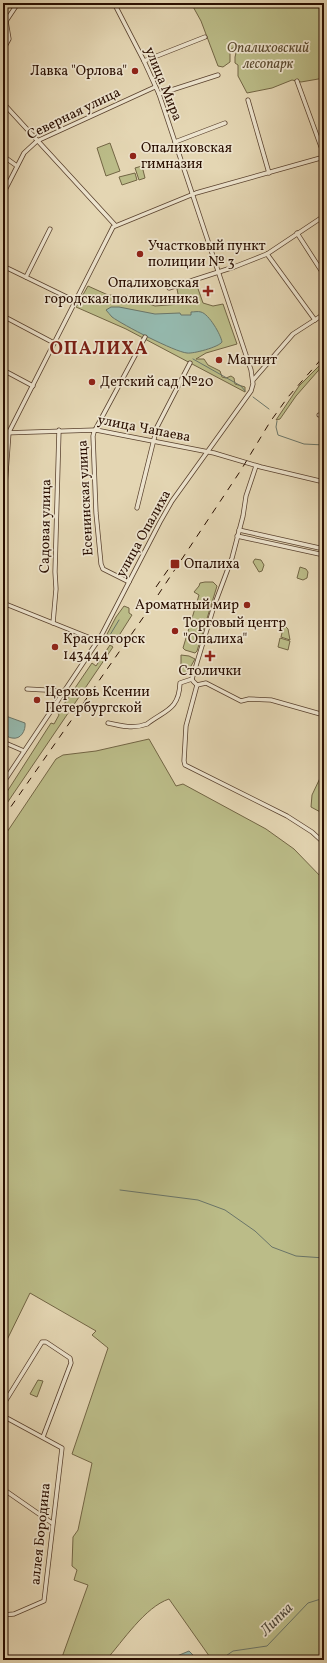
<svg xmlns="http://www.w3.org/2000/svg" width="327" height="1663" viewBox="0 0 327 1663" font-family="Vollkorn,serif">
<rect width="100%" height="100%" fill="#e4d6b3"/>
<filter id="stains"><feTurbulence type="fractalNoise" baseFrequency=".005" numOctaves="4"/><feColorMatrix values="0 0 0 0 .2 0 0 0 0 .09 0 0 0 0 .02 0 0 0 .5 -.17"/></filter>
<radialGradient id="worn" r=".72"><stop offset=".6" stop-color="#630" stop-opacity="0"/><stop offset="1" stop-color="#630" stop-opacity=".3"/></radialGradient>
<!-- green -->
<g fill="#bbbc88" stroke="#726544">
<polygon points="191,3 324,3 324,78 301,82 292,80 272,88 247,93 238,76 238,65 235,63 235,57 237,49 234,47 230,50 230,62 223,67 218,66 201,21"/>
<polygon points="110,143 120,171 106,176 97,148"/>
<polygon points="142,166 145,178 139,180 135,168"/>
<polygon points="135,173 137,180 122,185 119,177"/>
<polygon points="196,283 203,303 213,306 223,304 237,344 206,353 196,359 204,359 208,365 220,371 222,377 226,378 231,376 234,378 235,384 245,387 245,392 126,329 76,307 88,286 108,295 132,296 138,300 155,306 180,304 177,289"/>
<polygon points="324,361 324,364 296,396 280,419 276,420 299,386"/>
<polygon points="255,559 261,560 264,565 262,571 259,572 253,562"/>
<polygon points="300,567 306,569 308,572 307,578 303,580 297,578"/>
<polygon points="205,582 213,582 217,586 197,651 195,653 185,650 183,648 199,595 194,592 199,586 200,583"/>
<polygon points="124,606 129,608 129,613 132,615 113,645 105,638 116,617"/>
<polygon points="284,625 288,629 290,640 281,637"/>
<polygon points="280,638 290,641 288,650 278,647"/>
<polygon points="110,645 113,647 3,809 3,798 51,723 54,724 59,715 58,713 92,663 96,666"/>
<polygon points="181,655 189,656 195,659 187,673 181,675"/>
<path d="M149,739L176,786L183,784L266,829L294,849L324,880V1660H212L169,1599C145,1607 123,1641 106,1660H61L88,1585L74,1580L77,1570L72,1566L73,1537L78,1530L92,1463L72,1454L108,1348L92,1335L96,1331L30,1293L3,1348V838L56,759L63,755L96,751Z"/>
<polygon points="321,776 324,776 324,786 322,789 324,814 311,807 312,795"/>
<polygon points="38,1380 43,1381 37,1397 30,1394"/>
</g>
<!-- water -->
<g fill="#95b9ae" stroke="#6a7568">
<path d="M111,307H119L155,314L180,313L181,315H191V312C194,312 198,311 201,312C209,314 221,335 222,342C219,347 193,354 187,353C175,352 123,325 112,317C110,315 108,312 106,310Z"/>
<path d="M3,715L25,723C26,730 21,740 12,738C9,738 6,735 3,734Z"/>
<path d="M324,786V808L320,805C319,799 320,791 324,786Z"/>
<polygon points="189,1651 198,1660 174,1660 177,1656"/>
</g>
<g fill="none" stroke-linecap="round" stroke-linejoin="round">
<!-- stream -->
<g stroke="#6a7568" stroke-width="1">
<polyline points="193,359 241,386 245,391"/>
<polyline points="253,397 269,409"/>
<polyline points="277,421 276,427 278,435 304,444 324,445"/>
<polyline points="107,640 119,620"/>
<polyline points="120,1190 198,1200 225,1210 255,1231 272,1247 296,1256 324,1258"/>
<polyline points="220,1660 233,1651 267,1646 308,1603 324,1598"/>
</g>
<defs>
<g id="minor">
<polyline points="3,50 9,39 6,21 18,3"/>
<polyline points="144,61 205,37"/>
<polyline points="297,81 324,155"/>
<polyline points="159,94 218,75"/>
<polyline points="248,100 269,173"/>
<polyline points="3,103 115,225"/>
<polyline points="175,142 225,123"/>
<polyline points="3,156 17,166"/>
<polyline points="3,194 24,153 37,141 155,87"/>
<polyline points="297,233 324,275"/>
<polyline points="267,254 315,320"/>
<polyline points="3,266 75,301"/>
<polyline points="26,277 50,229"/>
<polyline points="169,288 234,267 267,254 324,216"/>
<polyline points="3,316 54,343"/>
<polyline points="3,370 33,386"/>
<polyline points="253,380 293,334 324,314"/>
<polyline points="319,415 324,415"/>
<polyline points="3,433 96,430 214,453 261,467 324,482"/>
<polyline points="137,508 157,427 190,363"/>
<polyline points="3,515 9,432 113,227 196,193 324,157"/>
<polyline points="239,530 324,549"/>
<polyline points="237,536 324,555"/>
<polyline points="129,582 103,569 101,564 96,513 93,436 94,432 145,337"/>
<polyline points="3,603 98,641"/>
<polyline points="53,623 56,589 55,572 59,430"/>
<polyline points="197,685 186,726 184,761 185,765 287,816 312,832 324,843"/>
<polyline points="197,685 193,681 192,679 214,606 232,558 243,516 246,496 256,466"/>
<polyline points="197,685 206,683 241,701 249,699 271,700 324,715"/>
<polyline points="27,689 64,691"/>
<path d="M108,723C121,726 134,729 147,724C165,710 179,710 180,683L192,679"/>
<polyline points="3,742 24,751"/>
<polyline points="3,783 101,636 160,522 172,501 251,391 253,384 251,370 159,94 144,61 114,3"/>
<polyline points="3,1405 42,1342 46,1342 70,1358 71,1363 43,1437"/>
<polyline points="3,1416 62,1448 44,1601 14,1614 3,1615"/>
<polyline points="3,1489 52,1523"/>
</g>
</defs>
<!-- minor casing -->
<use href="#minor" stroke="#58402d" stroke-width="5"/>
<!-- minor -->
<use href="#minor" stroke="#ede4ce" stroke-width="3.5"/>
<!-- rail -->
<g stroke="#290e00" stroke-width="1" stroke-dasharray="7 7" stroke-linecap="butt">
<polyline points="156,587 172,564"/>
<polyline points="158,595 241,470 270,422 288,397 324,356"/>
<polyline points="3,818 154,602"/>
</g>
</g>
<!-- markers -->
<g fill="#8f2418" stroke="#ede4ce" stroke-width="1.5">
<circle cx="135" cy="71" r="4"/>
<circle cx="133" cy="156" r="4"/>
<circle cx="140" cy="254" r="4"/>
<path d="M206 285h4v4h4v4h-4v4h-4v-4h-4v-4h4z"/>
<circle cx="219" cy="360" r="4"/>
<circle cx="92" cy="382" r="4"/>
<rect x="170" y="559" width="10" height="10" rx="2"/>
<circle cx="247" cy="605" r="4"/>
<circle cx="175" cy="631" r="4"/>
<circle cx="55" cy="647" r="4"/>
<path d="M208 650h4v4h4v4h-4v4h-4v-4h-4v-4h4z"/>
<circle cx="37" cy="700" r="4"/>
</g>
<g text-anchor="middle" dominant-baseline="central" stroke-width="3.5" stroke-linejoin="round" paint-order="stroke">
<!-- park labels -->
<g font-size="14" font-style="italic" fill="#5c4b30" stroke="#ede4ce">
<text x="268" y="48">Опалиховский<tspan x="268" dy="16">лесопарк</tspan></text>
</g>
<!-- poi labels -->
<g font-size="14" fill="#290e00" stroke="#ede4ce" text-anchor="start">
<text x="127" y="71" text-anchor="end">Лавка "Орлова"</text>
<text x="141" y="148">Опалиховская<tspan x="141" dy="16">гимназия</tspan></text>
<text x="148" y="246">Участковый пункт<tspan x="148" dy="16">полиции № 3</tspan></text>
<text x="199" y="283" text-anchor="end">Опалиховская<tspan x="199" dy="16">городская поликлиника</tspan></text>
<text x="227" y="360">Магнит</text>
<text x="100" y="382">Детский сад №20</text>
<text x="184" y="564">Опалиха</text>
<text x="239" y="605" text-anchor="end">Ароматный мир</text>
<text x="183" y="623">Торговый центр<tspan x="183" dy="16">"Опалиха"</tspan></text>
<text x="63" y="639">Красногорск<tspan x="63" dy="16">143444</tspan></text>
<text x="210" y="671" text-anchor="middle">Столички</text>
<text x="45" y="692">Церковь Ксении<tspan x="45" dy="16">Петербургской</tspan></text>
</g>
<!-- street labels -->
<g font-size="14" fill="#290e00" stroke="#ede4ce">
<text transform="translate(163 84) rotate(68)">улица Мира</text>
<text transform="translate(74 114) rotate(-26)">Северная улица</text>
<text transform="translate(144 429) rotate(11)">улица Чапаева</text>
<text transform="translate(86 498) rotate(-93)">Есенинская улица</text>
<text transform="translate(46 526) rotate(-89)">Садовая улица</text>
<text transform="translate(144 534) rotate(-61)">улица Опалиха</text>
<text transform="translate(41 1534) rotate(-84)">аллея Бородина</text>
</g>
<!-- water labels -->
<g font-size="15" font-style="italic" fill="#4f4a3d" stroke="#ede4ce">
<text transform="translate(277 1620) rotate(-45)">Липка</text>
</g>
<!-- district labels -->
<g font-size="18" font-weight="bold" letter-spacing="1" fill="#7a1f14" stroke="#ede4ce">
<text x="99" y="349">ОПАЛИХА</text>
</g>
</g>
<!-- margin -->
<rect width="327" height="1663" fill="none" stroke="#e4d6b3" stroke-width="16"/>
<rect x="4" y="4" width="319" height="1655" fill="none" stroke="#290e00" stroke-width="2"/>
<rect x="8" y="8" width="311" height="1647" fill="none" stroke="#290e00"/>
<rect width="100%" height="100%" filter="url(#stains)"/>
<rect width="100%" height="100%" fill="url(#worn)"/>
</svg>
